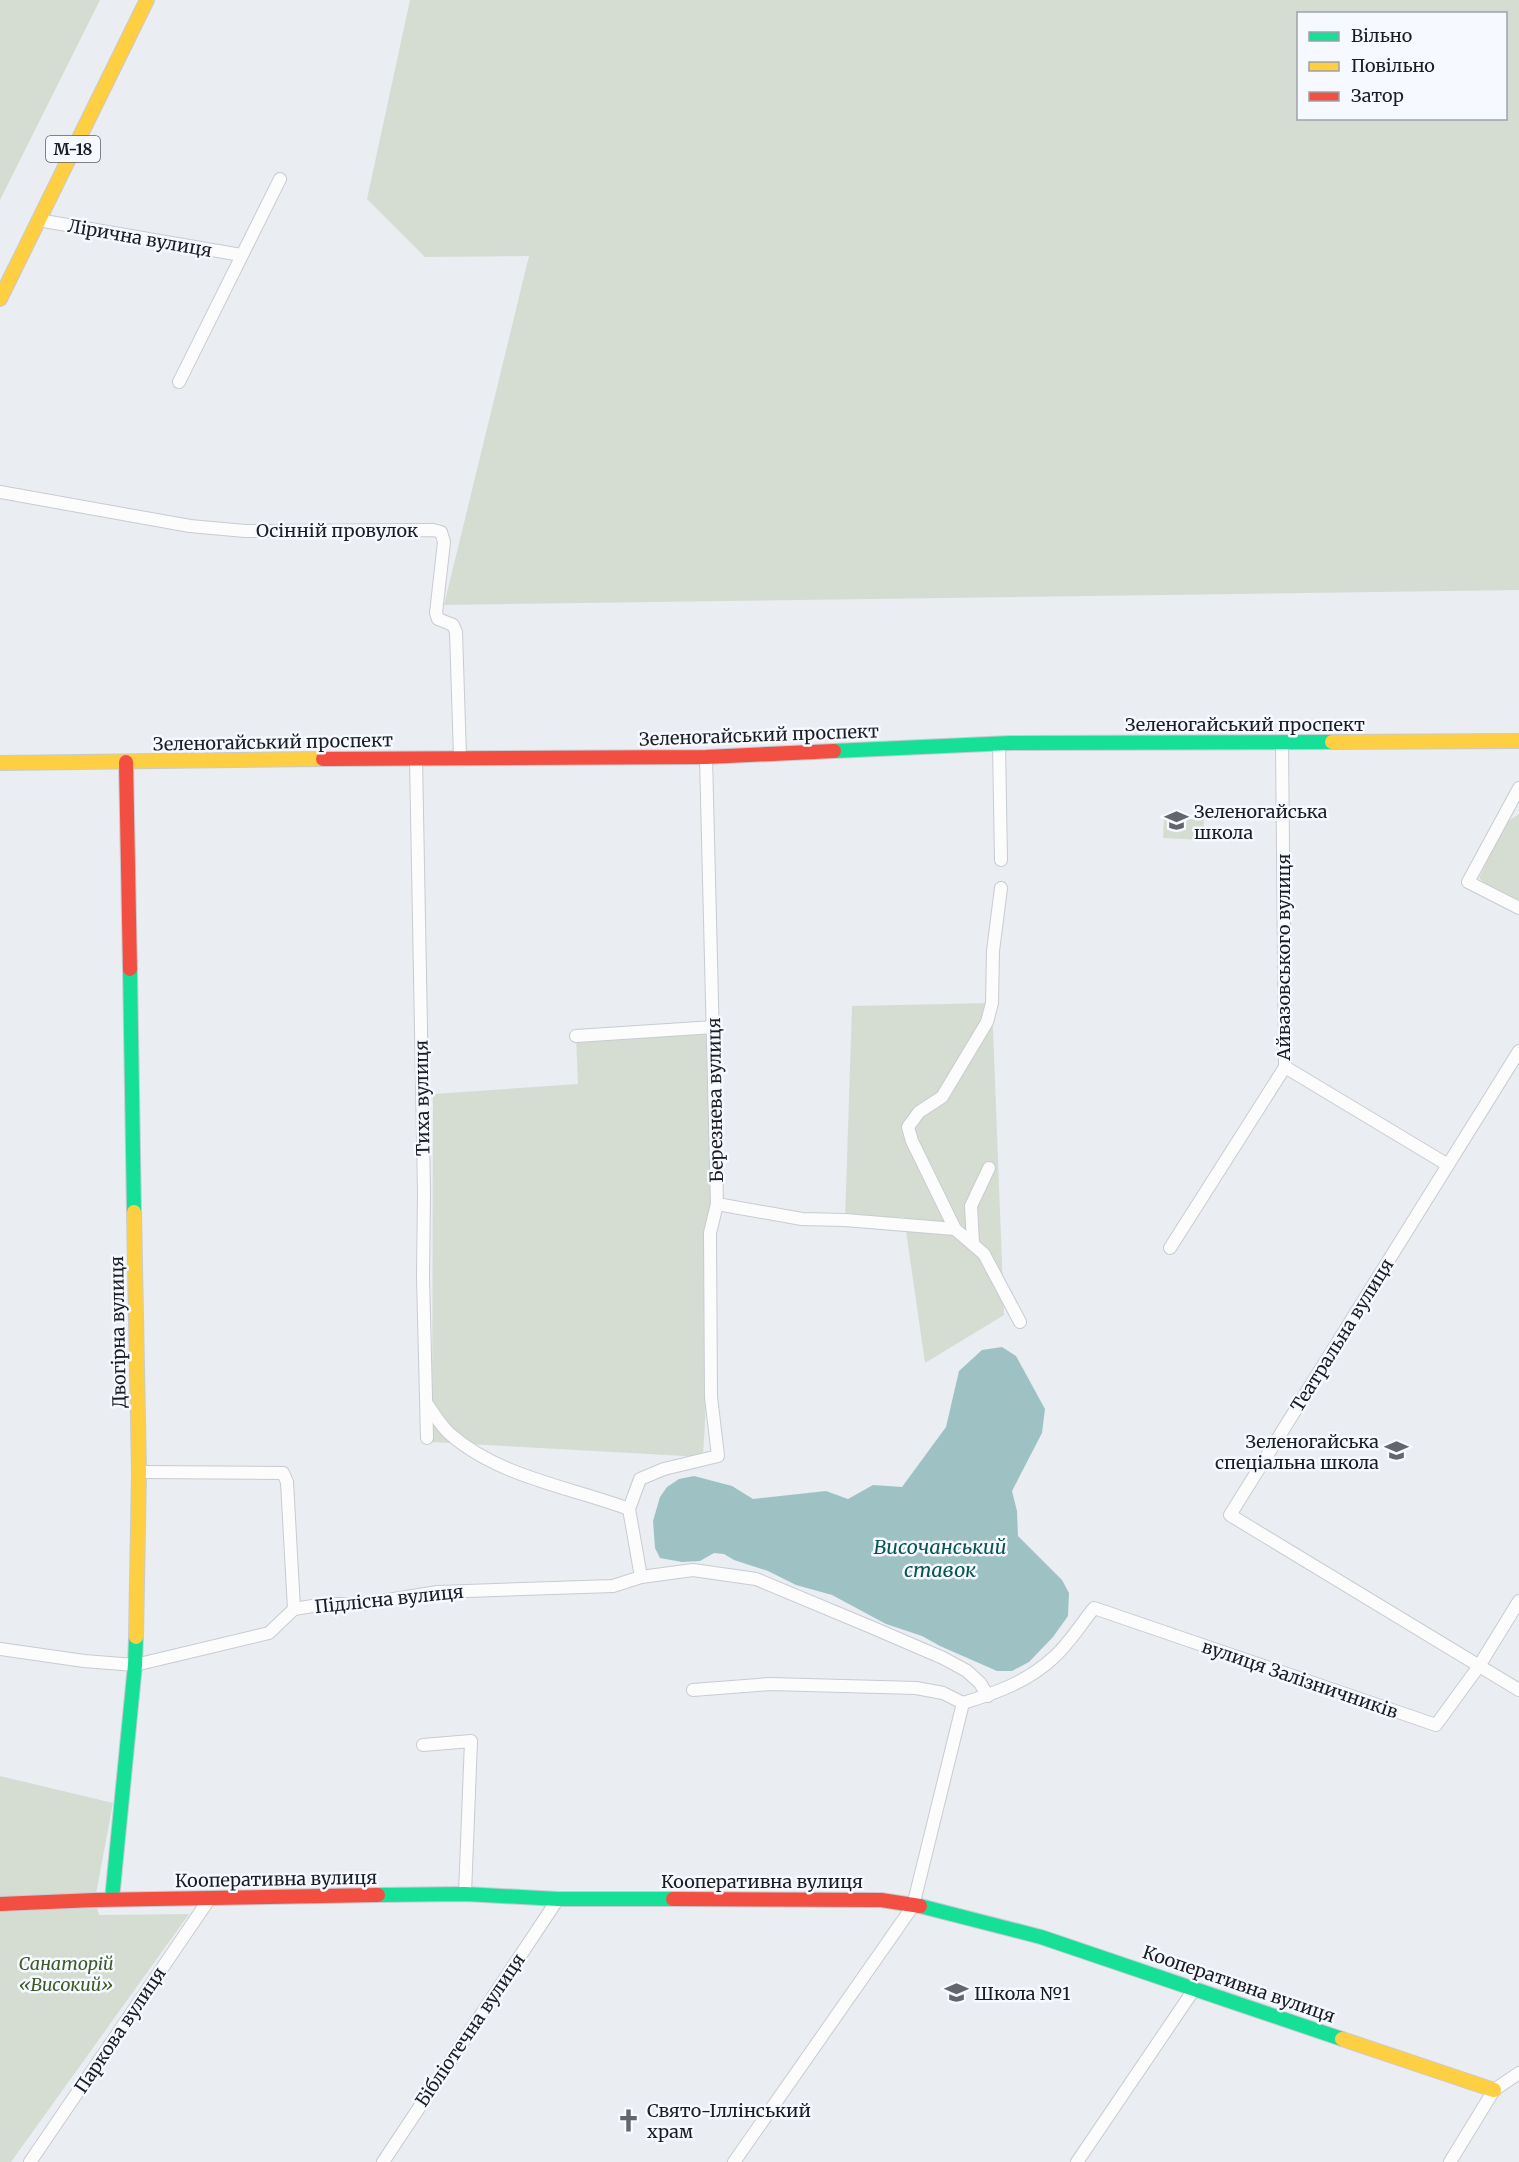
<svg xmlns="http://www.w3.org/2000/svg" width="1519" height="2162" viewBox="0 0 1519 2162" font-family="Merriweather,serif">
<rect width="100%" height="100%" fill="#eaedf2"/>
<!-- green -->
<g fill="#d5ddd3" fill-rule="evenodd">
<polygon points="0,0 100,0 0,200"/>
<path d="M410,0H1519V590L444,605L529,256L425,257L367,199ZM1298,14H1506V118H1298Z"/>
<polygon points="1519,814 1519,902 1489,887 1479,878 1505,823"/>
<polygon points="1164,817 1204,819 1203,840 1163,838"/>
<polygon points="992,1003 1004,1315 925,1363 904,1217 845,1220 852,1006"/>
<polygon points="714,1027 717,1204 703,1457 432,1442 433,1094 578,1084 576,1036"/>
<polygon points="0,1776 113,1803 95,1899 99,1915 189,1914 11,2162 0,2162"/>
</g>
<!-- water -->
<polygon fill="#9ec2c4" points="1002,1347 1016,1356 1045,1409 1042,1433 1012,1491 1017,1511 1018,1536 1062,1580 1069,1593 1068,1616 1053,1637 1029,1662 1012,1671 997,1671 940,1646 922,1636 886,1624 832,1595 796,1585 768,1571 734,1560 724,1554 714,1553 700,1561 682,1562 660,1558 655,1548 653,1521 660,1497 667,1487 679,1479 694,1476 732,1486 753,1499 826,1491 848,1499 873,1485 902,1487 946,1427 959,1371 982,1350"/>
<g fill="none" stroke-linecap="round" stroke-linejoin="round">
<defs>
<g id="street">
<polyline points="38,220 241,255"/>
<polyline points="179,382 280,179"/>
<polyline points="0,492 190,526 245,531 433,530 441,532 444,542 436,613 438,619 453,625 456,632 460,757"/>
<polyline points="999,744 1001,860"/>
<polyline points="706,757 717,1204 802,1219 845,1220 955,1229"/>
<polyline points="416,758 424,1192 423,1277 427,1438"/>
<polyline points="1519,788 1468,882 1519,908"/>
<polyline points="1001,888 993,951 992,1003 987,1022 942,1097 919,1112 908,1127 912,1141 955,1229 984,1254 1020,1322"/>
<polyline points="576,1036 714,1027"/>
<polyline points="1519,1051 1230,1515 1519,1690"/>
<polyline points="1285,1067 1448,1165"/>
<polyline points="973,1243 971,1206 989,1168"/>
<polyline points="1170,1248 1285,1067 1282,742"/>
<path d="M427,1404C434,1414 441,1426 450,1434C499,1477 570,1487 629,1509"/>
<polyline points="139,1472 283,1473 287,1482 294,1609"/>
<polyline points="641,1577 629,1509 640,1479 664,1469 718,1456 711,1397 710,1233 717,1204"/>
<polyline points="0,1649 84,1661 135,1665 269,1633 294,1609 325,1604 362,1604 438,1592 613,1586 641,1577 693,1570 756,1579 871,1627 943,1658 967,1671 980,1683 988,1696"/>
<path d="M693,1690L770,1684L916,1688L943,1693L963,1703C996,1693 1027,1682 1053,1658C1069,1644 1081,1624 1094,1608L1436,1725L1479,1666L1519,1601"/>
<polyline points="423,1745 471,1741 465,1894"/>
<polyline points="30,2162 210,1898"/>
<polyline points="383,2162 558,1899"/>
<polyline points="734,2162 913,1906 963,1703"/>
<polyline points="1077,2162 1195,1988"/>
<polyline points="1450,2162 1494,2090 1519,2073"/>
</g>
<g id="fast">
<polyline points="834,751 1010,743 1332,742"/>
<polyline points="130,969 134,1212"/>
<polyline points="378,1895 465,1894 558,1899 673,1899"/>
<polyline points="112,1899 135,1665 136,1637"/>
<polyline points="920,1906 1041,1937 1342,2039"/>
</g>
<g id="slow">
<polyline points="0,299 147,0"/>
<polyline points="1332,742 1519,741"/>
<polyline points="0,763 323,759"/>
<polyline points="134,1212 139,1472 136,1637"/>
<polyline points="1342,2039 1494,2090"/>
</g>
<g id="jam">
<polyline points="323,759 706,757 834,751"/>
<polyline points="126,762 130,969"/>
<polyline points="673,1899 881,1900 920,1906"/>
<polyline points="0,1904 95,1900 378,1895"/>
</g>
</defs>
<!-- street casing -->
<use href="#street" stroke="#c8cbcf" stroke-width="14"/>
<!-- fast casing -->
<use href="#fast" stroke="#c8cbcf" stroke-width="16"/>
<!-- slow casing -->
<use href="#slow" stroke="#c8cbcf" stroke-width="16"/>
<!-- jam casing -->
<use href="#jam" stroke="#c8cbcf" stroke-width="16"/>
<!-- street -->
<use href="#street" stroke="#fcfcfd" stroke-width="12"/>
<!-- fast -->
<use href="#fast" stroke="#16e098" stroke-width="14"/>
<!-- slow -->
<use href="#slow" stroke="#ffcf43" stroke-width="14"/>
<!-- jam -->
<use href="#jam" stroke="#f24e42" stroke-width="14"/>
</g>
<!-- icons -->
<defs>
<symbol id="school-bare" viewBox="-9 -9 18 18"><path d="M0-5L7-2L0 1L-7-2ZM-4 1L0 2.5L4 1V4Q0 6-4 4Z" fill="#63666a" stroke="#f6f9ff" stroke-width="2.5" paint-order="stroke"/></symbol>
<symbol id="church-bare" viewBox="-9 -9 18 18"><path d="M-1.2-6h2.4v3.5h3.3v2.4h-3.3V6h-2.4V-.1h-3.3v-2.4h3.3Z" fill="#63666a" stroke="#f6f9ff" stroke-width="2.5" paint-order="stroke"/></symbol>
</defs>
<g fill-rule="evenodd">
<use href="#school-bare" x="1160" y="804" width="33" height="33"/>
<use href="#school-bare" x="1380" y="1434" width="33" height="33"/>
<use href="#school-bare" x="940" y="1976" width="33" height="33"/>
<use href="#church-bare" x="612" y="2104" width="33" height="33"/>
</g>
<g text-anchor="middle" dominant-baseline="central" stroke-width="5" stroke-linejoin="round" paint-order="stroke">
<!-- shield labels -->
<rect fill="#f6f9ff" stroke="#5d5f63" stroke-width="1.5" x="46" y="136" width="54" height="26" rx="4.5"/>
<g font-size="16" font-weight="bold" fill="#1b1d20">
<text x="73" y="149">М-18</text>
</g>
<!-- street labels -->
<g font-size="18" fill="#1b1d20" stroke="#f6f9ff">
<text transform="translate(140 238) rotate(10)">Лірична вулиця</text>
<text x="337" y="530">Осінній провулок</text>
<text x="1245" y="724">Зеленогайський проспект</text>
<text transform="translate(759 735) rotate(-2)">Зеленогайський проспект</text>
<text transform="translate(273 742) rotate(-1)">Зеленогайський проспект</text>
<text transform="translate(1283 957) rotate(-90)">Айвазовського вулиця</text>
<text transform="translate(422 1098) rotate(-91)">Тиха вулиця</text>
<text transform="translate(715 1100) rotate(-91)">Березнева вулиця</text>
<text transform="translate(118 1332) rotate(-91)">Двогірна вулиця</text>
<text transform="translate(1342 1335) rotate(-58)">Театральна вулиця</text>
<text transform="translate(389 1599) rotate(-6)">Підлісна вулиця</text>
<text transform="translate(1300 1679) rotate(19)">вулиця Залізничників</text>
<text transform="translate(276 1879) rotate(-1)">Кооперативна вулиця</text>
<text x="762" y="1881">Кооперативна вулиця</text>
<text transform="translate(1239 1984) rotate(19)">Кооперативна вулиця</text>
<text transform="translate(120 2030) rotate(-56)">Паркова вулиця</text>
<text transform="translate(470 2030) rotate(-56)">Бібліотечна вулиця</text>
</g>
<!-- poi labels -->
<g font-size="18" fill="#1b1d20" stroke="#f6f9ff" text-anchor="start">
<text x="1194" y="811">Зеленогайська<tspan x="1194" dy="21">школа</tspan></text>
<text x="1379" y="1441" text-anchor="end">Зеленогайська<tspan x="1379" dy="21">спеціальна школа</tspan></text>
<text x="974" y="1993">Школа №1</text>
<text x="647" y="2110">Свято-Іллінський<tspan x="647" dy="21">храм</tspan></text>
</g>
<!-- park labels -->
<g font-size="18" font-style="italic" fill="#3f5a28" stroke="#f6f9ff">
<text x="66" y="1963">Санаторій<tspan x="66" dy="21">«Високий»</tspan></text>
</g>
<!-- water labels -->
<g font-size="20" font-style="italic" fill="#075355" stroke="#f6f9ff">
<text x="940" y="1546">Височанський<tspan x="940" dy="23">ставок</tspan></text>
</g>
</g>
<!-- legend -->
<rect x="1297" y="12" width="210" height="108" fill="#f6f9ff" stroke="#9ea1a6" stroke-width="1.5"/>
<rect x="1309" y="32" width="30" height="9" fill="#16e098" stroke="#9ea1a6" stroke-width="1.5"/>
<text x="1351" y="42" font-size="18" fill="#1b1d20">Вільно</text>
<rect x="1309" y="62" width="30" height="9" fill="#ffcf43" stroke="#9ea1a6" stroke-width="1.5"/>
<text x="1351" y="72" font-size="18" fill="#1b1d20">Повільно</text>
<rect x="1309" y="92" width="30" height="9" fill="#f24e42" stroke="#9ea1a6" stroke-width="1.5"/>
<text x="1351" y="102" font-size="18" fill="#1b1d20">Затор</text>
</svg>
